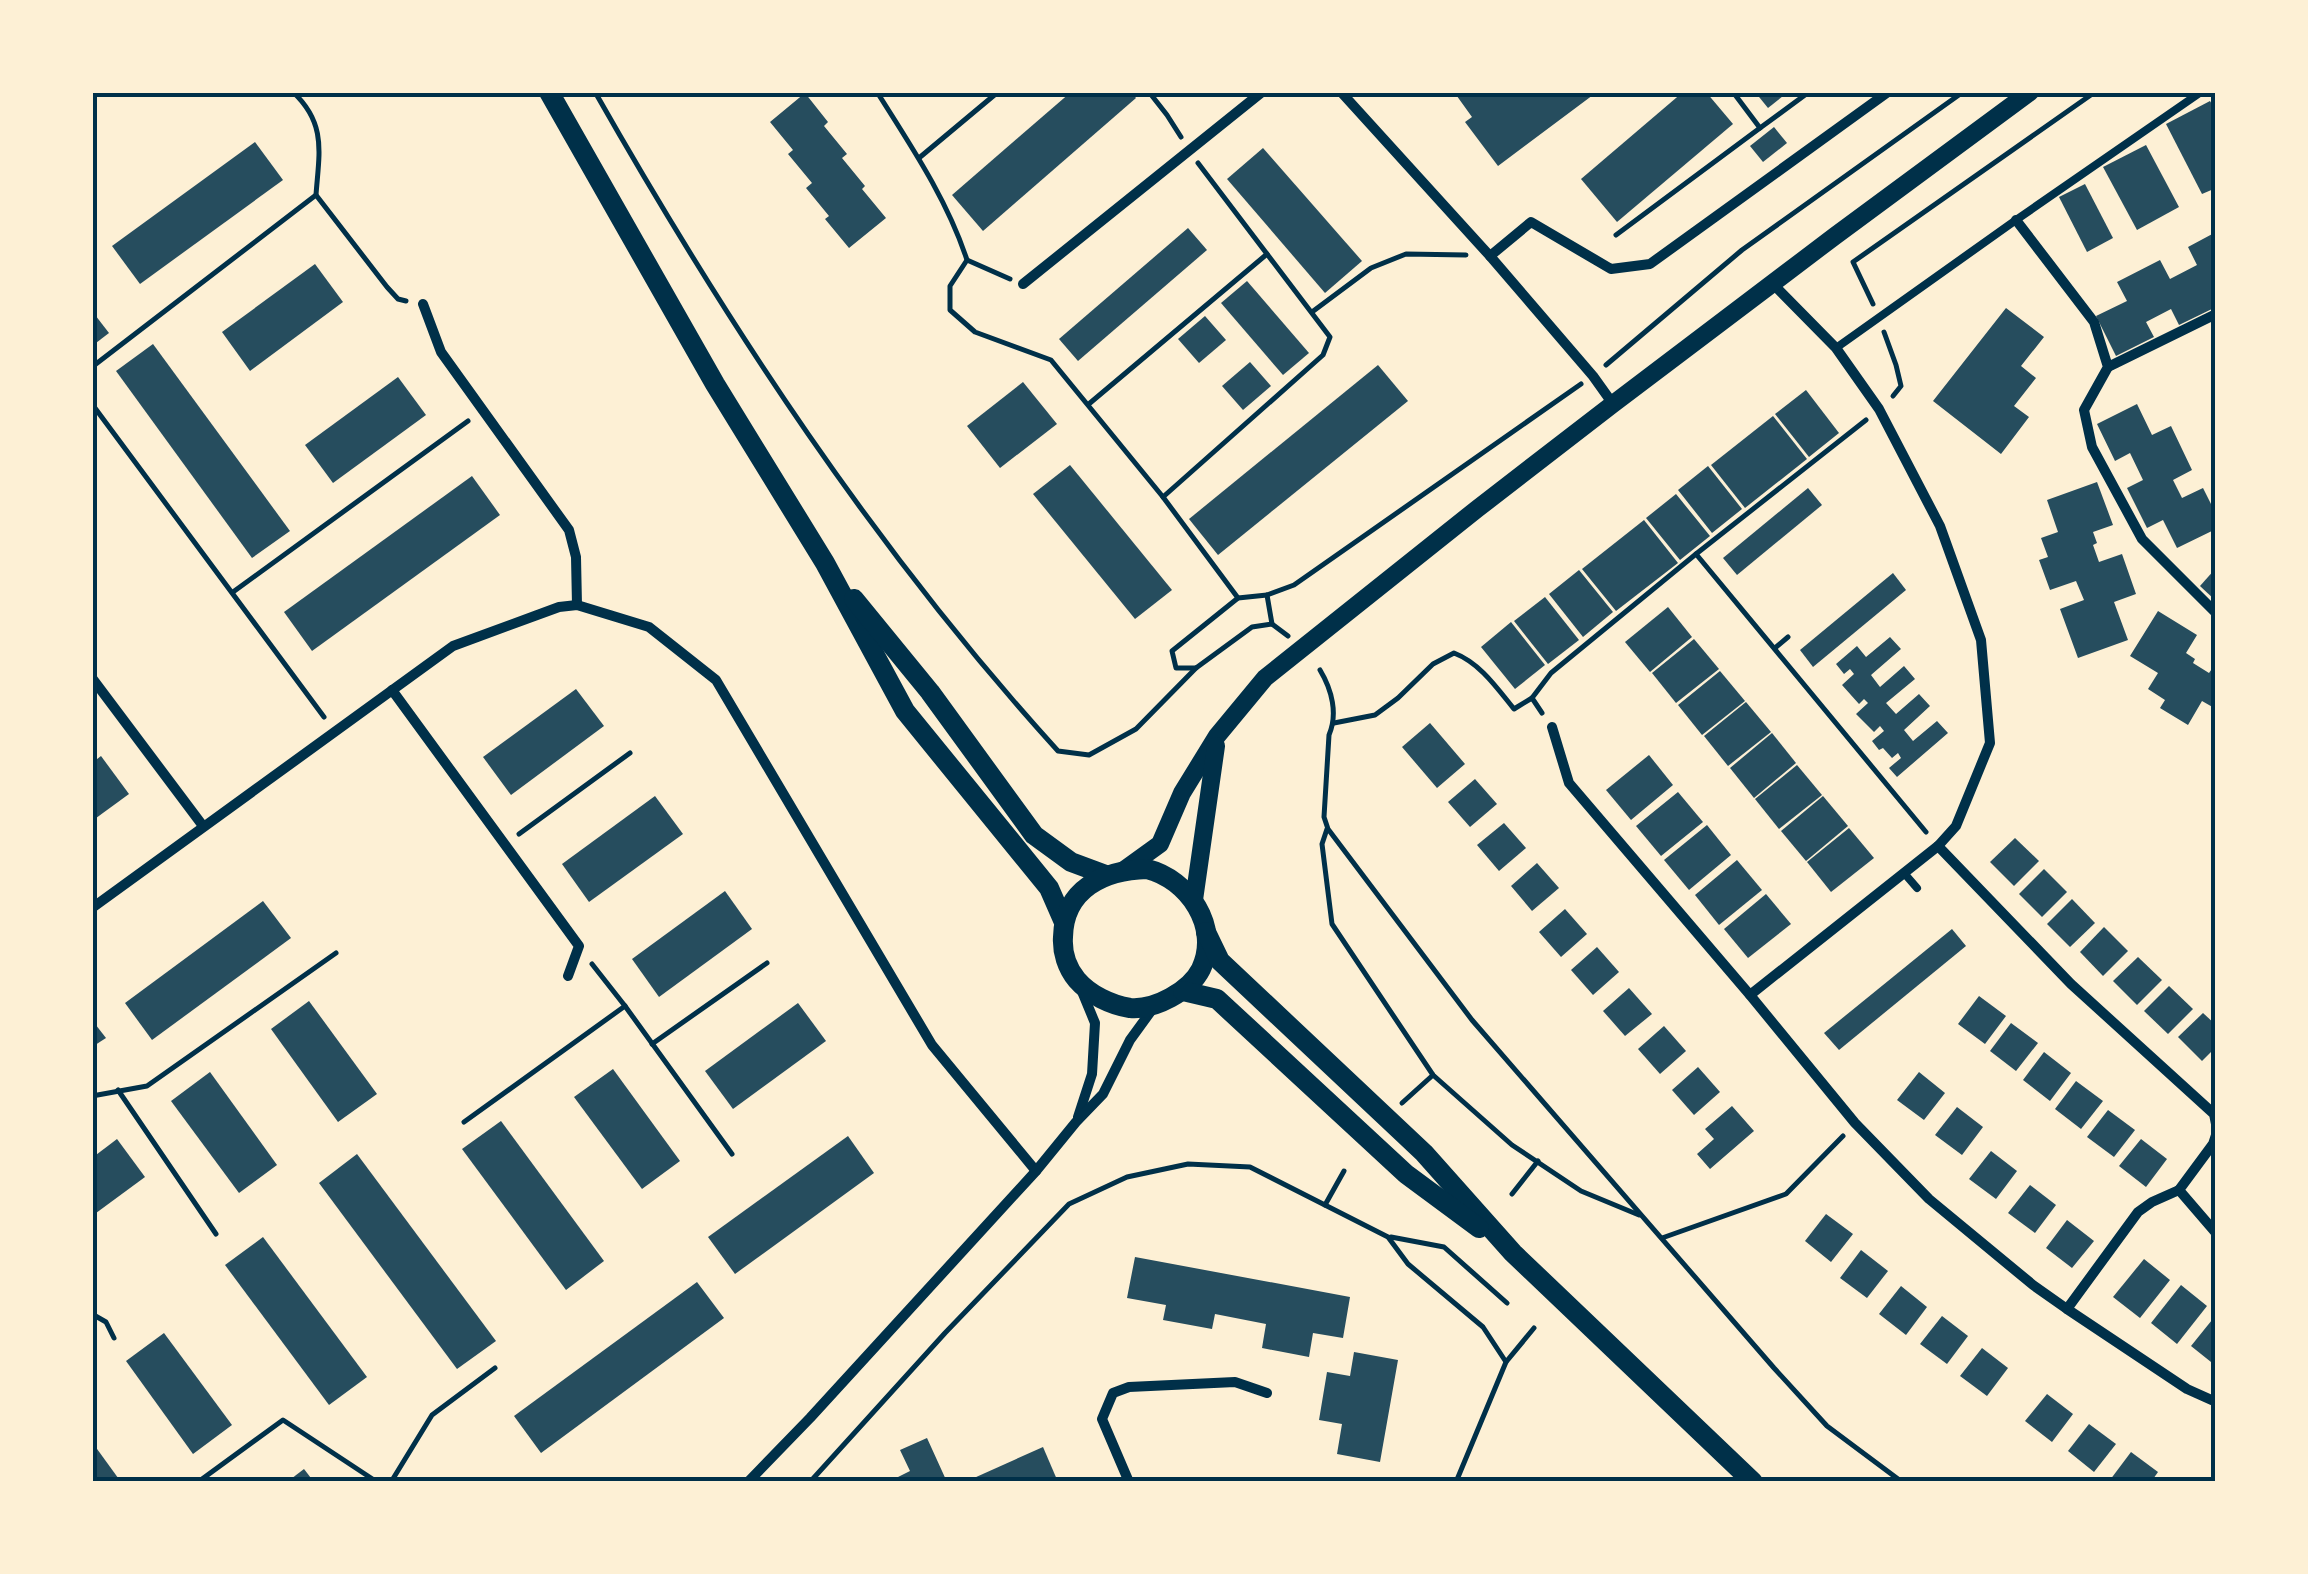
<svg xmlns="http://www.w3.org/2000/svg" width="2308" height="1574" viewBox="0 0 2308 1574" font-family="Arial,sans-serif">
<rect width="100%" height="100%" fill="#fdf0d5"/>
<!-- building -->
<g fill="#264d5e">
<polygon points="1071,92 1131,92 1136,98 983,231 952,195"/>
<polygon points="1454,92 1597,92 1498,166 1465,122 1472,117"/>
<polygon points="1683,92 1706,92 1733,124 1617,222 1581,179"/>
<polygon points="1755,92 1788,92 1768,108"/>
<polygon points="805,93 828,122 824,126 847,154 842,158 865,186 862,189 886,218 849,248 825,219 829,216 806,188 812,183 788,154 793,150 770,122"/>
<polygon points="2210,101 2216,111 2216,188 2202,194 2166,124"/>
<polygon points="1774,127 1787,143 1763,162 1750,146"/>
<polygon points="255,142 283,180 140,284 112,246"/>
<polygon points="2146,145 2179,207 2137,230 2103,167"/>
<polygon points="1263,148 1362,261 1325,293 1227,179"/>
<polygon points="2085,184 2113,238 2087,252 2059,197"/>
<polygon points="1188,228 1207,250 1078,361 1059,339"/>
<polygon points="2216,232 2216,287 2213,288 2216,293 2216,307 2179,325 2171,309 2146,322 2154,337 2116,356 2096,316 2127,301 2117,282 2160,260 2170,279 2197,265 2188,247"/>
<polygon points="315,264 343,302 250,371 222,332"/>
<polygon points="1247,281 1309,353 1283,375 1221,303"/>
<polygon points="2006,308 2044,337 2021,366 2036,378 2014,406 2029,417 2001,454 1933,401"/>
<polygon points="92,311 109,333 92,346"/>
<polygon points="1205,316 1226,340 1199,363 1178,339"/>
<polygon points="153,344 290,531 252,558 116,371"/>
<polygon points="1250,362 1271,386 1243,410 1222,386"/>
<polygon points="1378,365 1408,401 1218,555 1189,519"/>
<polygon points="398,377 426,415 333,483 305,445"/>
<polygon points="1023,382 1057,424 1000,468 967,426"/>
<polygon points="1806,390 1839,433 1809,457 1775,414"/>
<polygon points="2137,404 2152,435 2171,426 2192,470 2173,480 2182,498 2203,488 2216,514 2216,529 2177,548 2163,520 2147,528 2127,488 2143,480 2130,453 2115,461 2097,424"/>
<polygon points="1773,416 1807,459 1745,508 1711,465"/>
<polygon points="1070,465 1172,590 1135,619 1033,494"/>
<polygon points="1708,466 1742,509 1712,533 1678,490"/>
<polygon points="472,476 500,515 312,651 284,612"/>
<polygon points="2097,482 2113,525 2093,532 2097,543 2093,545 2099,562 2122,554 2136,594 2114,602 2128,640 2078,658 2060,609 2084,600 2076,581 2050,590 2039,560 2048,557 2041,538 2058,532 2047,500"/>
<polygon points="1808,488 1822,505 1737,575 1723,558"/>
<polygon points="1676,494 1710,536 1680,560 1646,518"/>
<polygon points="1644,520 1678,563 1616,611 1582,569"/>
<polygon points="2216,568 2216,601 2200,586"/>
<polygon points="1579,570 1613,612 1583,637 1549,594"/>
<polygon points="1893,573 1906,590 1813,667 1800,650"/>
<polygon points="1545,597 1579,640 1548,664 1514,621"/>
<polygon points="1668,607 1692,637 1650,672 1625,642"/>
<polygon points="2158,611 2197,635 2186,653 2195,659 2193,663 2209,673 2216,663 2216,709 2202,701 2188,725 2160,708 2165,700 2148,689 2158,673 2130,656"/>
<polygon points="1511,622 1545,665 1515,689 1481,647"/>
<polygon points="1890,637 1901,649 1871,675 1880,687 1904,666 1915,679 1886,703 1896,714 1919,694 1930,706 1904,730 1913,741 1937,721 1948,733 1897,777 1889,768 1901,758 1898,753 1892,758 1883,748 1879,750 1872,741 1884,731 1880,726 1874,732 1856,714 1868,703 1864,699 1859,704 1842,685 1854,674 1850,669 1844,674 1836,664 1857,646 1866,657"/>
<polygon points="1694,639 1719,669 1676,703 1652,673"/>
<polygon points="1720,671 1745,701 1702,735 1678,705"/>
<polygon points="576,689 604,726 511,795 483,757"/>
<polygon points="1746,702 1771,732 1728,766 1704,736"/>
<polygon points="1430,723 1465,764 1437,788 1402,747"/>
<polygon points="1772,733 1796,763 1754,798 1730,768"/>
<polygon points="1649,755 1673,785 1631,820 1606,790"/>
<polygon points="101,756 129,794 92,821 92,763"/>
<polygon points="1797,765 1822,795 1779,829 1755,799"/>
<polygon points="1475,779 1497,804 1470,827 1448,802"/>
<polygon points="1678,792 1703,822 1661,856 1636,826"/>
<polygon points="655,796 683,834 589,902 562,864"/>
<polygon points="1823,796 1848,826 1806,861 1781,831"/>
<polygon points="1504,823 1526,848 1499,871 1477,845"/>
<polygon points="1707,825 1731,855 1689,890 1664,860"/>
<polygon points="1849,828 1874,858 1831,892 1807,862"/>
<polygon points="2015,838 2039,861 2014,886 1990,862"/>
<polygon points="1737,860 1762,890 1719,925 1695,895"/>
<polygon points="1537,863 1559,888 1532,911 1511,886"/>
<polygon points="2044,869 2067,892 2042,917 2019,894"/>
<polygon points="725,891 752,929 659,997 632,959"/>
<polygon points="1766,894 1791,924 1748,958 1724,929"/>
<polygon points="2072,899 2095,923 2070,947 2047,924"/>
<polygon points="263,901 291,938 152,1040 125,1003"/>
<polygon points="1565,909 1587,934 1561,957 1539,932"/>
<polygon points="2104,927 2128,951 2103,976 2080,952"/>
<polygon points="1952,929 1966,946 1839,1050 1824,1033"/>
<polygon points="1597,947 1619,972 1593,995 1571,970"/>
<polygon points="2138,957 2162,980 2137,1005 2113,981"/>
<polygon points="2169,986 2193,1009 2168,1034 2144,1011"/>
<polygon points="1629,988 1652,1014 1625,1036 1603,1011"/>
<polygon points="1979,996 2006,1016 1985,1044 1958,1024"/>
<polygon points="309,1001 377,1094 338,1122 271,1029"/>
<polygon points="798,1003 826,1041 733,1109 705,1071"/>
<polygon points="2203,1013 2216,1025 2216,1047 2202,1061 2178,1037"/>
<polygon points="92,1020 106,1038 92,1047"/>
<polygon points="2011,1023 2038,1043 2016,1071 1990,1051"/>
<polygon points="1664,1026 1686,1051 1660,1074 1638,1049"/>
<polygon points="2044,1052 2071,1073 2050,1101 2023,1080"/>
<polygon points="1698,1067 1720,1092 1694,1115 1672,1090"/>
<polygon points="613,1069 680,1161 642,1189 574,1097"/>
<polygon points="210,1072 277,1165 239,1193 171,1101"/>
<polygon points="1919,1072 1945,1093 1924,1120 1897,1100"/>
<polygon points="2076,1081 2103,1101 2081,1129 2055,1109"/>
<polygon points="1732,1106 1754,1131 1710,1169 1697,1154 1714,1139 1705,1129"/>
<polygon points="1957,1107 1983,1127 1962,1155 1935,1135"/>
<polygon points="2108,1110 2135,1130 2114,1157 2087,1137"/>
<polygon points="501,1121 604,1261 566,1290 462,1149"/>
<polygon points="848,1136 874,1173 735,1274 708,1237"/>
<polygon points="117,1139 145,1177 92,1216 92,1158"/>
<polygon points="2141,1139 2167,1159 2146,1187 2119,1166"/>
<polygon points="1991,1151 2017,1171 1996,1199 1969,1179"/>
<polygon points="357,1154 496,1341 457,1369 319,1183"/>
<polygon points="2030,1185 2056,1205 2035,1233 2008,1213"/>
<polygon points="1826,1214 1853,1234 1831,1262 1805,1241"/>
<polygon points="2067,1220 2094,1241 2072,1268 2046,1248"/>
<polygon points="263,1237 367,1377 329,1405 225,1265"/>
<polygon points="1861,1250 1888,1271 1867,1298 1840,1278"/>
<polygon points="1135,1257 1350,1297 1343,1338 1313,1333 1309,1357 1262,1348 1266,1324 1215,1314 1212,1329 1163,1320 1166,1305 1127,1298"/>
<polygon points="2144,1259 2170,1280 2140,1318 2113,1297"/>
<polygon points="697,1282 724,1318 541,1453 514,1416"/>
<polygon points="2181,1285 2207,1306 2177,1344 2151,1323"/>
<polygon points="1901,1286 1927,1307 1906,1335 1879,1314"/>
<polygon points="2216,1315 2216,1366 2191,1346"/>
<polygon points="1942,1316 1968,1336 1947,1364 1920,1344"/>
<polygon points="164,1333 232,1425 193,1454 126,1361"/>
<polygon points="1982,1348 2008,1368 1987,1396 1960,1376"/>
<polygon points="1354,1352 1398,1360 1380,1462 1337,1454 1342,1424 1319,1420 1327,1372 1350,1376"/>
<polygon points="2047,1394 2073,1414 2052,1442 2025,1421"/>
<polygon points="2089,1424 2116,1444 2094,1472 2068,1451"/>
<polygon points="927,1438 947,1482 888,1482 910,1471 900,1450"/>
<polygon points="92,1442 121,1482 92,1482"/>
<polygon points="1043,1447 1058,1482 965,1482"/>
<polygon points="2131,1452 2158,1472 2151,1482 2110,1480"/>
<polygon points="304,1469 314,1482 287,1482"/>
</g>
<g fill="none" stroke-linecap="round" stroke-linejoin="round">
<!-- path -->
<g stroke="#003049" stroke-width="5">
<path d="M293,92C327,124 319,153 316,195L387,287L398,299L406,301"/>
<path d="M595,92C728,326 877,552 1058,751L1089,755L1136,729L1196,668"/>
<path d="M877,92C911,146 947,199 967,260L950,286V310L975,332L1051,360L1163,497L1238,598"/>
<polyline points="1149,92 1167,115 1181,137"/>
<polyline points="1760,128 1809,92"/>
<polyline points="919,158 998,92"/>
<polyline points="1616,235 1760,128 1733,92"/>
<polyline points="967,260 1010,279"/>
<polyline points="1873,304 1853,262 2095,92"/>
<polyline points="1312,312 1371,268 1406,254 1466,255"/>
<polyline points="1884,332 1896,365 1901,386 1893,396"/>
<polyline points="1606,365 1742,250 1963,92"/>
<polyline points="92,367 316,195"/>
<polyline points="1090,403 1267,254"/>
<polyline points="92,404 324,717"/>
<polyline points="1163,497 1323,355 1330,337 1198,163"/>
<polyline points="1696,554 1926,832"/>
<polyline points="233,592 468,421"/>
<polyline points="1267,595 1272,624"/>
<polyline points="1288,636 1272,624 1252,627 1196,668 1176,668 1172,651 1238,598 1267,595 1294,585 1581,384"/>
<polyline points="1775,648 1788,637"/>
<path d="M1320,670C1332,690 1338,714 1329,735L1324,817L1328,829L1472,1020L1774,1368L1827,1426L1902,1482"/>
<polyline points="1542,713 1532,698 1551,673 1696,554 1866,420"/>
<path d="M1334,723L1375,715L1398,698L1433,664L1454,653C1480,663 1497,688 1514,709L1532,698"/>
<polyline points="1327,829 1322,844 1332,924 1433,1075 1512,1145 1581,1191 1639,1215"/>
<polyline points="519,834 630,753"/>
<polyline points="625,1006 732,1154"/>
<polyline points="652,1044 767,963"/>
<polyline points="118,1090 216,1234"/>
<polyline points="92,1096 147,1086 336,953"/>
<polyline points="1402,1103 1433,1075"/>
<polyline points="464,1122 625,1006 592,964"/>
<polyline points="1512,1194 1538,1161"/>
<polyline points="1325,1205 1344,1171"/>
<polyline points="1391,1237 1444,1247 1507,1303"/>
<polyline points="1662,1238 1786,1194 1843,1136"/>
<polyline points="92,1314 106,1322 114,1338"/>
<polyline points="1506,1362 1534,1328"/>
<polyline points="198,1482 283,1420 377,1482"/>
<polyline points="391,1482 432,1415 495,1368"/>
<polyline points="810,1482 945,1333 1069,1204 1127,1177 1188,1164 1250,1167 1388,1237 1408,1264 1483,1327 1506,1362 1456,1482"/>
</g>
<!-- service -->
<g stroke="#003049" stroke-width="8">
<polyline points="1836,348 2016,220 2201,92"/>
<polyline points="1904,873 1917,888"/>
</g>
<!-- minor -->
<g stroke="#003049" stroke-width="10">
<polyline points="1341,92 1490,256 1593,376 1613,404"/>
<polyline points="2016,220 2094,322 2108,367 2084,410 2092,447 2142,539 2216,613"/>
<polyline points="1490,256 1531,222 1611,269 1650,264 1888,92"/>
<polyline points="1023,284 1262,92"/>
<polyline points="423,304 441,352 569,530 576,557 577,605"/>
<polyline points="2108,367 2216,314"/>
<polyline points="92,678 203,826"/>
<polyline points="392,690 579,946 568,976"/>
<polyline points="1552,727 1569,783 1750,995 1855,1123 1929,1199 2033,1285 2067,1309 2187,1389 2216,1402"/>
<polyline points="1938,846 2071,984 2214,1114 2216,1124"/>
<polyline points="92,908 453,646 559,607 577,605 649,627 716,680 932,1045 1036,1171"/>
<polyline points="1750,995 1938,846 1956,826 1990,743 1981,640 1940,526 1879,409 1836,348 1772,283"/>
<polyline points="1078,1117 1092,1074 1095,1023 1081,989"/>
<polyline points="2216,1135 2213,1144 2179,1190 2216,1233"/>
<polyline points="2067,1309 2138,1212 2152,1202 2179,1190"/>
<polyline points="748,1482 810,1418 1036,1171 1076,1122 1103,1094 1130,1040 1154,1007"/>
<polyline points="1129,1482 1102,1419 1113,1393 1129,1387 1235,1382 1267,1393"/>
</g>
<!-- tertiary -->
<g stroke="#003049" stroke-width="18">
<polyline points="1124,870 1160,844 1182,793 1217,736 1265,678 1477,509 1613,404 1835,236 2030,92"/>
<polyline points="1194,900 1216,746"/>
</g>
<!-- secondary -->
<g stroke="#003049" stroke-width="20">
<polyline points="549,92 715,384 825,563 905,711 1049,888 1063,920"/>
<polyline points="854,599 930,692 1034,835 1071,862 1106,875"/>
<path d="M1147,869C1188,879 1221,927 1201,969C1190,991 1155,1010 1130,1008C1111,1005 1090,995 1077,980C1067,968 1062,952 1063,937C1064,889 1104,870 1147,869Z"/>
<polyline points="1206,932 1220,961 1424,1153 1513,1253 1753,1482"/>
<polyline points="1183,991 1217,999 1406,1174 1479,1228"/>
</g>
</g>
<!-- border -->
<rect width="2308" height="1574" fill="none" stroke="#fdf0d5" stroke-width="190"/>
<rect x="95" y="95" width="2118" height="1384" fill="none" stroke="#003049" stroke-width="4"/>
</svg>
